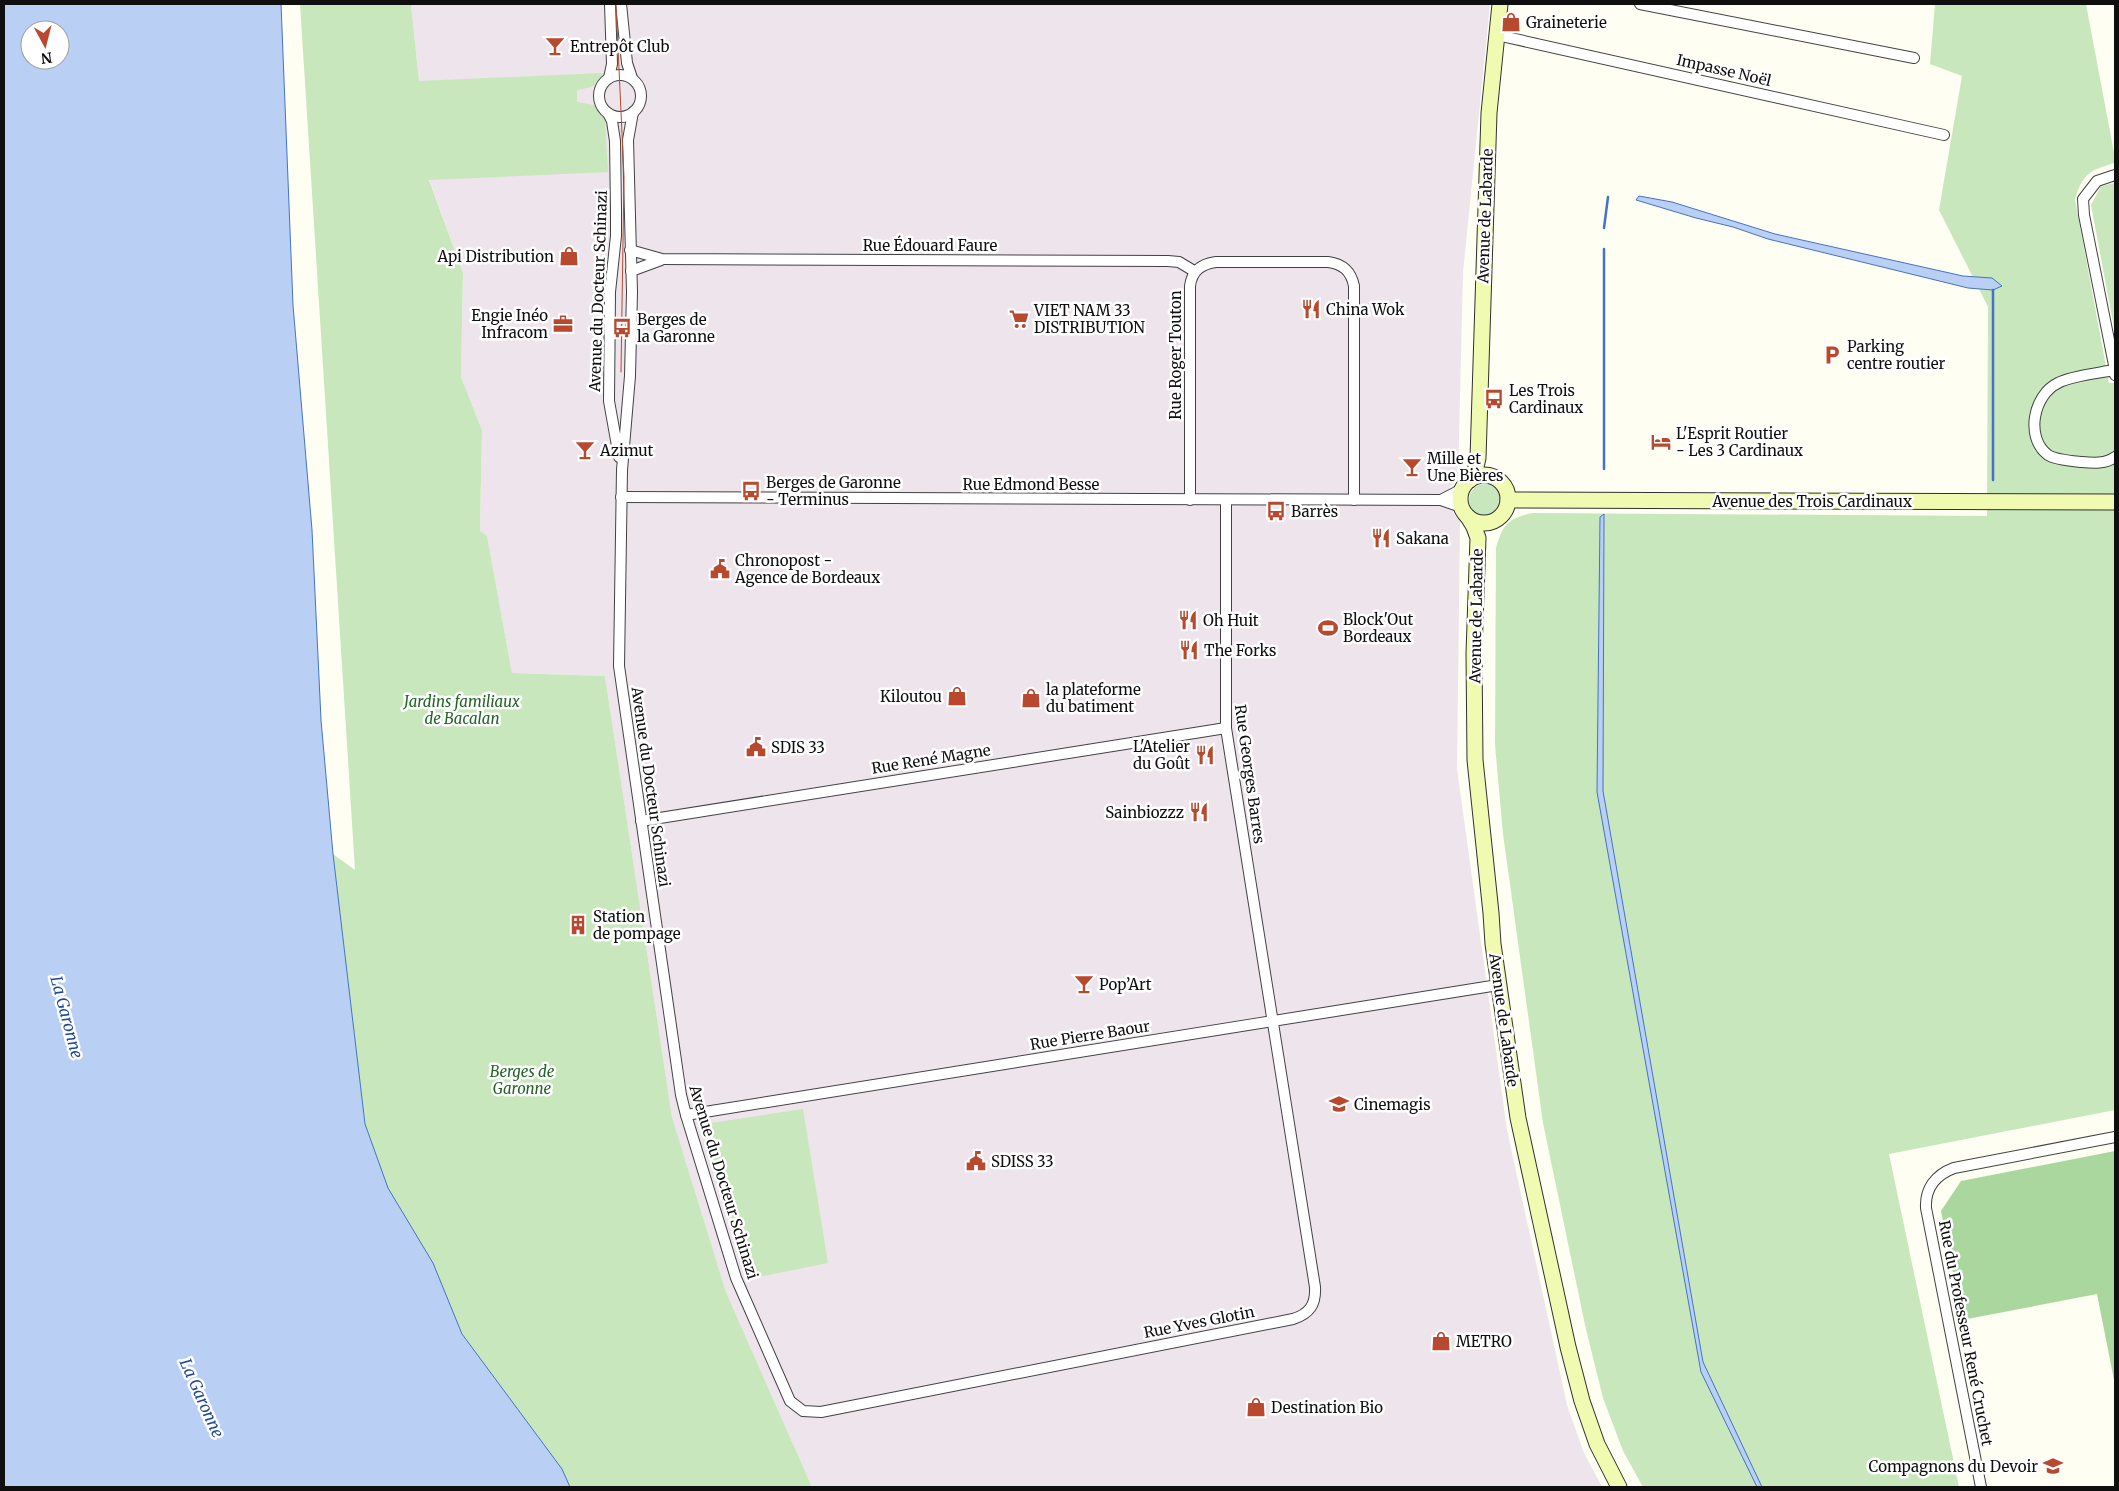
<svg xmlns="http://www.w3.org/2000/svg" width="2119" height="1491" viewBox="0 0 2119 1491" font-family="Merriweather,serif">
<rect width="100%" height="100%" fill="#fefef2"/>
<!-- industrial -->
<polygon fill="#ede4ec" points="411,4 1490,4 1463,272 1458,479 1450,487 1453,513 1460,521 1457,769 1507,1130 1567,1405 1584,1453 1602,1487 812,1487 726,1292 672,1117 605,676 512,673 487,537 480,531 482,430 461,377 463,273 429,179"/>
<!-- green -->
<g fill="#c8e7bd">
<path d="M300,4H411L419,81L603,73C602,86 588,88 577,90V102L594,105L605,118L608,172L429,180L463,273L461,377L482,430L480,531L487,536L512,673L605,676L672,1117L726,1292L812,1487H570L562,1469L462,1334L433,1263L388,1188L365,1124L333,854L355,870Z"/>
<path d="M1935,4H2086L2115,158V163C2090,170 2083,173 2075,199L2109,383H2115V1110L1889,1154L1959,1487H1643L1623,1451L1603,1398L1585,1325L1543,1123L1503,834L1495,745L1496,548C1503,524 1508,519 1532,513L1987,516L1988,307L1939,210L1962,76L1930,64Z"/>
<polygon points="2115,183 2115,333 2091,205 2101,186"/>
<circle cx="1485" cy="500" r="16"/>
<polygon points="803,1109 828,1263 749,1279 705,1133 711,1123"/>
</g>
<!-- forest -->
<polygon fill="#a9d79d" points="2115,1151 2115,1385 2097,1294 1962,1320 1941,1211 1961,1181"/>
<!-- water -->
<g fill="#b9cff3" stroke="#4473c6" fill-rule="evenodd">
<path d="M4,4H281L293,305L312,530L321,720L333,854L365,1124L388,1188L433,1263L462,1334L562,1469L570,1487H4ZM30,30H60V60H30Z"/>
<polygon points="1639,196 1672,202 1775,234 1963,276 1992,278 2002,286 1993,290 1968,288 1768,239 1733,227 1696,218 1636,200"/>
<polygon points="1604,514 1603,791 1703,1362 1762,1487 1757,1487 1701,1372 1597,792 1600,517"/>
</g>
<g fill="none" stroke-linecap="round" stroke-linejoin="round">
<!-- stream -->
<g stroke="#4473c6" stroke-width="2.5">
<polyline points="1604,228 1608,197"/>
<polyline points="1993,290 1993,480"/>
<polyline points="1604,469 1604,249"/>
</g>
<defs>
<g id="street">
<polyline points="621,4 627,63 632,78"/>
<polyline points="1640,4 1914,58"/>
<polyline points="1497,35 1944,135"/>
<circle cx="620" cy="96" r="21"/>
<polyline points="609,78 612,64 610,4"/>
<path d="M633,112L628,140L632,292L630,376L622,470L619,666L681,1095L686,1115L736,1278L790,1401L803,1411L821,1412L1293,1319C1309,1314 1316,1305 1315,1287L1226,728V500"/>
<polyline points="608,113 612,121 615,141 616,211 616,236 610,292 609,401 619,457"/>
<polyline points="2115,175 2097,181 2083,199 2084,215 2115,370"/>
<polyline points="630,250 662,259 1168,261 1179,262 1194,271"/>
<polyline points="631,271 661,260"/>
<path d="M2115,375L2114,370C2099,373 2070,376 2058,383C2033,395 2025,438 2048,455C2056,460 2072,461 2082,462C2093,463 2106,464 2115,457"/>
<polyline points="621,497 1441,500 1461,507"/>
<path d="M1190,500V286C1192,271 1201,264 1216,262H1328C1343,264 1351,271 1354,286V500"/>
<polyline points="1441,500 1462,489"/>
<polyline points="641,821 1226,728"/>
<polyline points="686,1115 1498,985"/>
<path d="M1981,1487L1926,1208C1925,1189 1935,1175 1954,1168L2115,1137"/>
</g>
<g id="secondary">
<circle cx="1484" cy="499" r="24"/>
<polyline points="1470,480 1475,472 1478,458 1489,113 1500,4"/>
<polyline points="1508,500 2115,502"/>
<polyline points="1468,517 1474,527 1478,538 1474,653 1475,760 1491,913 1493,944 1518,1118 1568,1347 1582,1401 1597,1444 1619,1487"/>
</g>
</defs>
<!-- street casing -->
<use href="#street" stroke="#424242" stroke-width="12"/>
<!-- secondary casing -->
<use href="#secondary" stroke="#313131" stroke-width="17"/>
<!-- street -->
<use href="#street" stroke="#fff" stroke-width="10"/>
<!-- secondary -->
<use href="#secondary" stroke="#f1fab1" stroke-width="15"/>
<!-- tram -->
<polyline stroke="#b8492e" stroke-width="1" points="616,4 624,177 621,372"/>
</g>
<!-- icons -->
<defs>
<symbol id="shop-bare" viewBox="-9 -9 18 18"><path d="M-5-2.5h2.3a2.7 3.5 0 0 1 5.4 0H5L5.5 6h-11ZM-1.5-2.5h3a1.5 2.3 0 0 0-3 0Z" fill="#b8492e" stroke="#fff" stroke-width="2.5" paint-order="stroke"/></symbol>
<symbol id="bar-bare" viewBox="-9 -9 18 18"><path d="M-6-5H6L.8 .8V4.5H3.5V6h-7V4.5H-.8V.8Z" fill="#b8492e" stroke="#fff" stroke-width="2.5" paint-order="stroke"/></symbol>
<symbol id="restaurant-bare" viewBox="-9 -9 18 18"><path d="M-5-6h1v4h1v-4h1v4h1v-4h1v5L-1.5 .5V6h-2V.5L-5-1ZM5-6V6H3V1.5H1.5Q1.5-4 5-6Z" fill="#b8492e" stroke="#fff" stroke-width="2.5" paint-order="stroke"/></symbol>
<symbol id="supermarket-bare" viewBox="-9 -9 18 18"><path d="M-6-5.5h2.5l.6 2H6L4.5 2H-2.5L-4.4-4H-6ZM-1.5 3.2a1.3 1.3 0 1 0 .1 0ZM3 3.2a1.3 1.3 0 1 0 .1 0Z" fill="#b8492e" stroke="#fff" stroke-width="2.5" paint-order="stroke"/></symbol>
<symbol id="office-bare" viewBox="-9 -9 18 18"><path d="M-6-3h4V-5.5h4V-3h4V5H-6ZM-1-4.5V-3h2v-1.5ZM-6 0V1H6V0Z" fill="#b8492e" stroke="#fff" stroke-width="2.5" paint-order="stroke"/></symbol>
<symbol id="bus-bare" viewBox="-9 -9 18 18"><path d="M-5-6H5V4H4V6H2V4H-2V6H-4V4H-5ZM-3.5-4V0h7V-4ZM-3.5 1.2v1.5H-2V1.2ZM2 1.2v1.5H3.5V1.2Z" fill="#b8492e" stroke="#fff" stroke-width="2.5" paint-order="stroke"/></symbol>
<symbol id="parking-bare" viewBox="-9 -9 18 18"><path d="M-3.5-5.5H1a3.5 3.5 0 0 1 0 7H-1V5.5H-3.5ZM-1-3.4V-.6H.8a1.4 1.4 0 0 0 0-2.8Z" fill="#b8492e" stroke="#fff" stroke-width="2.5" paint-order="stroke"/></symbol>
<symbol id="hotel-bare" viewBox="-9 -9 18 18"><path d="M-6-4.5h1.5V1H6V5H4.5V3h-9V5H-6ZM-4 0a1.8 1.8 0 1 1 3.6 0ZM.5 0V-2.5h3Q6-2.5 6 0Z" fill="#b8492e" stroke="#fff" stroke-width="2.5" paint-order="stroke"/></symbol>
<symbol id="civic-bare" viewBox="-9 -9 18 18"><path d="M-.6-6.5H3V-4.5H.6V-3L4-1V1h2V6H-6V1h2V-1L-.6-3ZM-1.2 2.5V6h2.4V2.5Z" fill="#b8492e" stroke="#fff" stroke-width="2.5" paint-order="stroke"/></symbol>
<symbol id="stadium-bare" viewBox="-9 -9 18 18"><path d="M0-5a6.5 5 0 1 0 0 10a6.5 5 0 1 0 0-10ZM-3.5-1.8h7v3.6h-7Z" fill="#b8492e" stroke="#fff" stroke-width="2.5" paint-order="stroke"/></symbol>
<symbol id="building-bare" viewBox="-9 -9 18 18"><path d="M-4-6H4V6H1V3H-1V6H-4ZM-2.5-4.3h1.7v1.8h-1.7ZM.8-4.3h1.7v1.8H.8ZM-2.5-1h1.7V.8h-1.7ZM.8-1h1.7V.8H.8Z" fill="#b8492e" stroke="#fff" stroke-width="2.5" paint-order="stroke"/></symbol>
<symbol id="university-bare" viewBox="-9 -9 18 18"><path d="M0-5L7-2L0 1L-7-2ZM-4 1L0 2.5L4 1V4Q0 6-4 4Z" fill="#b8492e" stroke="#fff" stroke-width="2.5" paint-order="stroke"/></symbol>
</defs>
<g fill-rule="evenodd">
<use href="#shop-bare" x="1497" y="8" width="28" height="28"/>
<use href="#bar-bare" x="541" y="32" width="28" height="28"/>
<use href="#shop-bare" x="555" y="242" width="28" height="28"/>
<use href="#restaurant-bare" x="1297" y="295" width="28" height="28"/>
<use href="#supermarket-bare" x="1005" y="305" width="28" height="28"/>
<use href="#office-bare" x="549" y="310" width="28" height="28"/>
<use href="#bus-bare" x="608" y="314" width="28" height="28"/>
<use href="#parking-bare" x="1818" y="341" width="28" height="28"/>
<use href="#bus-bare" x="1480" y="385" width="28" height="28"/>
<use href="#hotel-bare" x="1647" y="428" width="28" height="28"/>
<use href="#bar-bare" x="571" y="436" width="28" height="28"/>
<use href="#bar-bare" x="1398" y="453" width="28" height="28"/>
<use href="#bus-bare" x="737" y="477" width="28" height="28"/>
<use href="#bus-bare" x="1262" y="497" width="28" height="28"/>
<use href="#restaurant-bare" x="1367" y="524" width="28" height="28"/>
<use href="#civic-bare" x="706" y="555" width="28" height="28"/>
<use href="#restaurant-bare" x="1174" y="606" width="28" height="28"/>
<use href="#stadium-bare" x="1314" y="614" width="28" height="28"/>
<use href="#restaurant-bare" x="1175" y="636" width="28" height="28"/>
<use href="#shop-bare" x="943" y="682" width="28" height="28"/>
<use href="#shop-bare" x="1017" y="684" width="28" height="28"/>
<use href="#civic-bare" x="742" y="733" width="28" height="28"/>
<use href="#restaurant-bare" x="1191" y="741" width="28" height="28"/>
<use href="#restaurant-bare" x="1185" y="798" width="28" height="28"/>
<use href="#building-bare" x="564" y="911" width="28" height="28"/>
<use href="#bar-bare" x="1070" y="970" width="28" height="28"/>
<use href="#university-bare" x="1325" y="1090" width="28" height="28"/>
<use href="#civic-bare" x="962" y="1147" width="28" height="28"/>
<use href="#shop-bare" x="1427" y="1327" width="28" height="28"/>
<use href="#shop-bare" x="1242" y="1393" width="28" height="28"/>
<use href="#university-bare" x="2039" y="1452" width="28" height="28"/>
</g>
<g text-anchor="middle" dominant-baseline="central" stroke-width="5" stroke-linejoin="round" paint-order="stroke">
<!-- poi labels -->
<g font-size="15" fill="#0f0f0f" stroke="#fff" text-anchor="start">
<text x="1526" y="22">Graineterie</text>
<text x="570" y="46">Entrepôt Club</text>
<text x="554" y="256" text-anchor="end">Api Distribution</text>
<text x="1326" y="309">China Wok</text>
<text x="1034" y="310">VIET NAM 33<tspan x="1034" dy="17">DISTRIBUTION</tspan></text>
<text x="548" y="315" text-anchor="end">Engie Inéo<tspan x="548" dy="17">Infracom</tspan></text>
<text x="637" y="319">Berges de<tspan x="637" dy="17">la Garonne</tspan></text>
<text x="1847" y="346">Parking<tspan x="1847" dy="17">centre routier</tspan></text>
<text x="1509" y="390">Les Trois<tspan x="1509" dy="17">Cardinaux</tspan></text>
<text x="1676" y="433">L'Esprit Routier<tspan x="1676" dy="17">- Les 3 Cardinaux</tspan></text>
<text x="600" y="450">Azimut</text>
<text x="1427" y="458">Mille et<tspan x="1427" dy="17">Une Bières</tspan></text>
<text x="766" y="482">Berges de Garonne<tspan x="766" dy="17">- Terminus</tspan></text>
<text x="1291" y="511">Barrès</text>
<text x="1396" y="538">Sakana</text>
<text x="735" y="560">Chronopost -<tspan x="735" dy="17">Agence de Bordeaux</tspan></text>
<text x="1343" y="619">Block'Out<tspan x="1343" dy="17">Bordeaux</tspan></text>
<text x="1203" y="620">Oh Huit</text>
<text x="1204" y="650">The Forks</text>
<text x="1046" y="689">la plateforme<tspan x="1046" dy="17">du batiment</tspan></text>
<text x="942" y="696" text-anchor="end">Kiloutou</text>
<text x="1190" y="746" text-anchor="end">L'Atelier<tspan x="1190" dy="17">du Goût</tspan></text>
<text x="771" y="747">SDIS 33</text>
<text x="1184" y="812" text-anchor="end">Sainbiozzz</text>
<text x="593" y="916">Station<tspan x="593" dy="17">de pompage</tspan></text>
<text x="1099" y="984">Pop’Art</text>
<text x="1354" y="1104">Cinemagis</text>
<text x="991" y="1161">SDISS 33</text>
<text x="1456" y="1341">METRO</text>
<text x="1271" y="1407">Destination Bio</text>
<text x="2038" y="1466" text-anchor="end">Compagnons du Devoir</text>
</g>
<!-- street labels -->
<g font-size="15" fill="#0f0f0f" stroke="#fff">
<text transform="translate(1724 70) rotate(13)">Impasse Noël</text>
<text transform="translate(1485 216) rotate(-88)">Avenue de Labarde</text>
<text x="930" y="245">Rue Édouard Faure</text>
<text transform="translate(598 291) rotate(-88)">Avenue du Docteur Schinazi</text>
<text transform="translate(1175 355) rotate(-90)">Rue Roger Touton</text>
<text x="1031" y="484">Rue Edmond Besse</text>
<text x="1812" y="501">Avenue des Trois Cardinaux</text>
<text transform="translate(1476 616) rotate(-89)">Avenue de Labarde</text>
<text transform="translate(931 759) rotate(-9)">Rue René Magne</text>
<text transform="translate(1250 774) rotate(82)">Rue Georges Barres</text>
<text transform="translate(651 787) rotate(82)">Avenue du Docteur Schinazi</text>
<text transform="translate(1504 1020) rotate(82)">Avenue de Labarde</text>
<text transform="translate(1090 1035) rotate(-9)">Rue Pierre Baour</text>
<text transform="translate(724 1182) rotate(73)">Avenue du Docteur Schinazi</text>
<text transform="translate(1199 1322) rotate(-11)">Rue Yves Glotin</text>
<text transform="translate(1966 1333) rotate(79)">Rue du Professeur René Cruchet</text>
</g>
<!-- park labels -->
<g font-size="15" font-style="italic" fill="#226425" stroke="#fff">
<text x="462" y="701">Jardins familiaux<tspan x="462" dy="17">de Bacalan</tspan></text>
<text x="522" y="1071">Berges de<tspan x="522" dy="17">Garonne</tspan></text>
</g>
<!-- water labels -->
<g font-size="16" font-style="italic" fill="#1e469b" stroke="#fff">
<text transform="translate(67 1017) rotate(75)">La Garonne</text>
<text transform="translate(202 1398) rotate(66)">La Garonne</text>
</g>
</g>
<!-- border -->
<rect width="2119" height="1491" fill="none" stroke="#0f0f0f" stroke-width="10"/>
<!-- north arrow -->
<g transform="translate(45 45) rotate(173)"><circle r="24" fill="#ffffff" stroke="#9f9f9f"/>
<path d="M0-4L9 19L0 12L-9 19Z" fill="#b8492e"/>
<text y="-8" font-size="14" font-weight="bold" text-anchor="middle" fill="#0f0f0f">N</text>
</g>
</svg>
